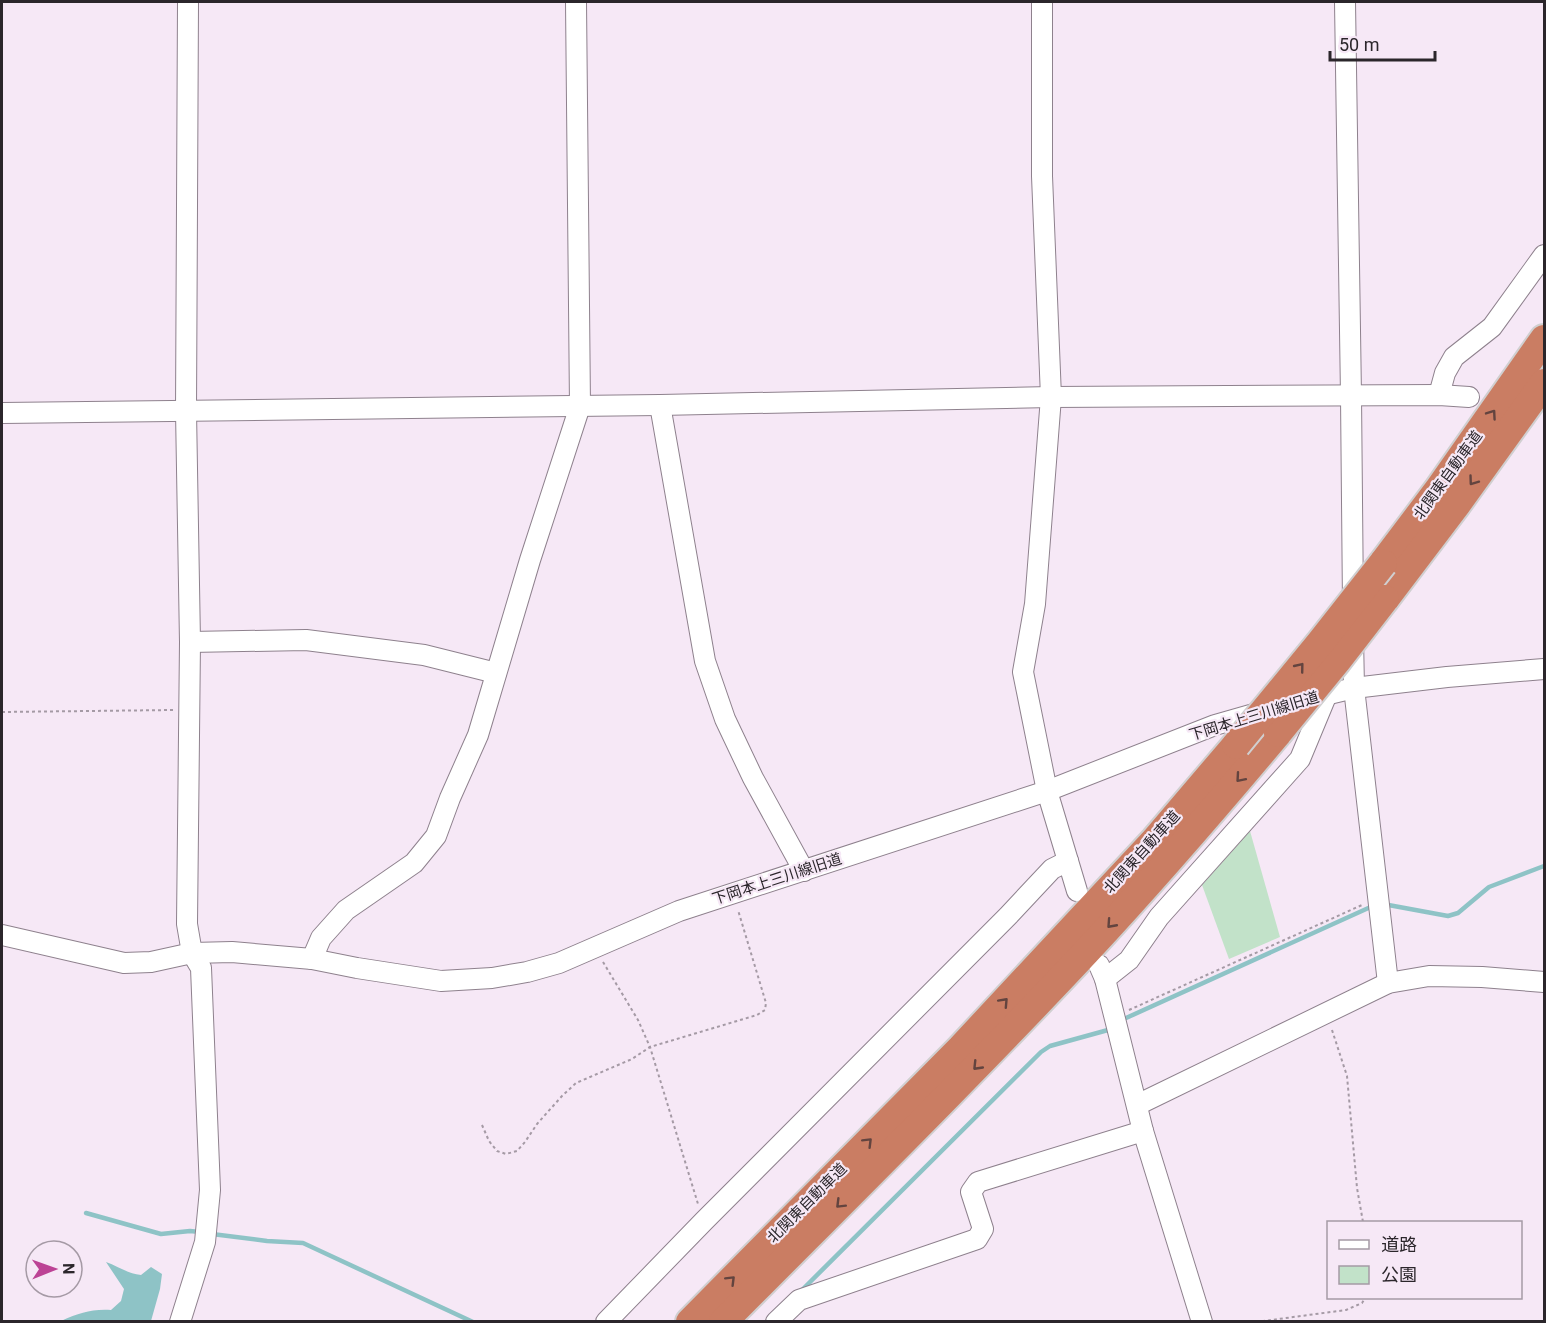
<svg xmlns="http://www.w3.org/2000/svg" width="1546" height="1323" viewBox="0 0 1546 1323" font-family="Roboto,'Noto Sans JP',sans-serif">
<rect width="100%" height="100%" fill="#f6e8f6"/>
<!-- green -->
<polygon fill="#c2e2c9" points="1250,831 1280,937 1229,959 1202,885"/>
<!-- water -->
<path fill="#8ec3c6" d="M106,1262C118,1266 128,1274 141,1275L151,1267L162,1274L160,1289L151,1321H61C80,1313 90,1309 111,1310L121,1301L124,1289Z"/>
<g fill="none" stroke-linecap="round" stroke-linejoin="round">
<!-- stream -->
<g stroke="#8ec3c6" stroke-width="4.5">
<polyline points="1383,904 1448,916 1458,913 1489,887 1544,866"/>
<polyline points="1126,1018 1375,905"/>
<polyline points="86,1213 161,1234 190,1231 200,1232"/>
<polyline points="212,1234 267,1241 303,1243 473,1322"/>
<polyline points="802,1290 1041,1052 1050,1046 1108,1030"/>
</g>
<defs>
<g id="minor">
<polyline points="1042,2 1042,176 1051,397 1035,604 1023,672 1047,791 1077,891"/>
<polyline points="1345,2 1351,396 1353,605"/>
<polyline points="1439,395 1445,373 1454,357 1492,327 1544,255"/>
<polyline points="660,405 705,661 725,719 753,778 804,871"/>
<polyline points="2,413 660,405 1051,397 1439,395 1469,397"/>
<polyline points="1353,637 1354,688 1388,983"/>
<polyline points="190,642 306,640 424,655 496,673"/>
<polyline points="1304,700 1354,688 1447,677 1544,669"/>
<polyline points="2,935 124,963 151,962 192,953 232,952 312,959 357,968 441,981 492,978 527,972 559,963 679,911 1047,791 1215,725 1264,711"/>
<polyline points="312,959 321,938 346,910 414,863 436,836 450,798 478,735 530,560 580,406 576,2"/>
<polyline points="1099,965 1105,979 1143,1131 1202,1322"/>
<polyline points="1105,979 1129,960 1159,917 1300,759 1327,694"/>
<polyline points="1137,1105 1388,983 1429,976 1482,977 1544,982"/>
<polyline points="180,1322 205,1242 210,1190 201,968 192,953 187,924 190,642 186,411 188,2"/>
<polyline points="606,1322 704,1221 1008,916 1052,869 1068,861"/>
<polyline points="776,1322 799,1300 977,1239 983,1229 971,1192 978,1182 1143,1131"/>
</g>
<g id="highway">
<polyline points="1383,563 1438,490 1544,339"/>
<polyline points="1385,599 1457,504 1544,383"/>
<polyline points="690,1322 961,1048 1155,840 1236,745"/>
<path d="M723,1322C845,1199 968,1078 1086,952C1152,881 1216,807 1278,733"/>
</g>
</defs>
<!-- minor casing -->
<use href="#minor" stroke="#8e818d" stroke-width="22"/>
<!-- highway casing -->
<use href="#highway" stroke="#d0cfd0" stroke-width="32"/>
<!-- path -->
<g stroke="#a59aa5" stroke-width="2" stroke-dasharray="3 3" stroke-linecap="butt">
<polyline points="2,712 174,710"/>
<polyline points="603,962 638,1020 650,1047 698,1204"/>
<polyline points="1129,1010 1362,905"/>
<polyline points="1332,1030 1347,1076 1357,1188 1363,1222"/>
<polyline points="482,1125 489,1141 497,1151 506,1154 517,1151 525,1142 537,1124 562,1096 576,1083 632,1059 650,1047 757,1015 765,1010 766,1003 738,910"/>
<polyline points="1256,1322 1346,1310 1362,1303 1365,1298"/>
</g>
<!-- minor -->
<use href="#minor" stroke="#fff" stroke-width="20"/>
<!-- highway -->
<use href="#highway" stroke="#ca7d63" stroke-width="28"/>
<defs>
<g id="highway-bridge">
<polyline points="1278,733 1337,661 1385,599"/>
<polyline points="1236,745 1320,643 1383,563"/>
</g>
</defs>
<!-- highway-bridge casing -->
<use href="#highway-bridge" stroke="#d0cfd0" stroke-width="32" stroke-linecap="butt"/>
<!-- highway-bridge -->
<use href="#highway-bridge" stroke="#ca7d63" stroke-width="28"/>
</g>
<!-- one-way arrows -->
<defs><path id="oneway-chevron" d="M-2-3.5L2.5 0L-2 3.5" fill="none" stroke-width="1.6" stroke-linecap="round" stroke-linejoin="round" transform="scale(1.5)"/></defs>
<g stroke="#63443f">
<use href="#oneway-chevron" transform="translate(1492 414) rotate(-55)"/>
<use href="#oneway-chevron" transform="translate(1473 481) rotate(126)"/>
<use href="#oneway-chevron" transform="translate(1300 667) rotate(-51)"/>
<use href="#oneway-chevron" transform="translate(1240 778) rotate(131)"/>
<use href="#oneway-chevron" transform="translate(1111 924) rotate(132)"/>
<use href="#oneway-chevron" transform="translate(1004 1002) rotate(-47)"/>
<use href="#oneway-chevron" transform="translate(977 1066) rotate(134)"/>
<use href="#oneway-chevron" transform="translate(868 1142) rotate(-45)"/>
<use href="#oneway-chevron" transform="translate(840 1204) rotate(135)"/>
<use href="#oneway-chevron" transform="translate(731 1280) rotate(-45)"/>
</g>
<g text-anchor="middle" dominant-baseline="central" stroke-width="4.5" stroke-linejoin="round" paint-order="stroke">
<!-- street labels -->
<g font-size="15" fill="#2b262b" stroke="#f6e8f6">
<text transform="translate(1448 475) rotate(-54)">北関東自動車道</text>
<text transform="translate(1254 716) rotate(-17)">下岡本上三川線旧道</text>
<text transform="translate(1142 852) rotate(-48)">北関東自動車道</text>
<text transform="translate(777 879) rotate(-18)">下岡本上三川線旧道</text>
<text transform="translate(807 1203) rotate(-45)">北関東自動車道</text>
</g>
</g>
<!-- border -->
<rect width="1546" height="1323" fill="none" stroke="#2b262b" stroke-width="6"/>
<!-- legend -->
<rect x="1327" y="1221" width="195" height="78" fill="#f6e8f6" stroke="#a59aa5" stroke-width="1.5"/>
<rect x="1339" y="1240" width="30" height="9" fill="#ffffff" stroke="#a59aa5" stroke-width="1.5"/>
<text x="1381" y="1251" font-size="18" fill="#2b262b">道路</text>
<rect x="1339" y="1266" width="30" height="18" fill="#c2e2c9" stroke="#a59aa5" stroke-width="1.5"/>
<text x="1381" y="1281" font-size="18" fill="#2b262b">公園</text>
<!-- north arrow -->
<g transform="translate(54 1269) rotate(89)"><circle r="28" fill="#f6e8f6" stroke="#a59aa5" stroke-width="1.5"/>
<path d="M0-4.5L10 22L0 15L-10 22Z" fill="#bc4395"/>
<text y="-9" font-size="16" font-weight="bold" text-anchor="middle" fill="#2b262b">N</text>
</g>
<!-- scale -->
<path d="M1330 51v9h105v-9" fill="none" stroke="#2b262b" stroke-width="3"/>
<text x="1339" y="51" font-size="18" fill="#2b262b" stroke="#f6e8f6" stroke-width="4.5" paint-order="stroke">50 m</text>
</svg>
